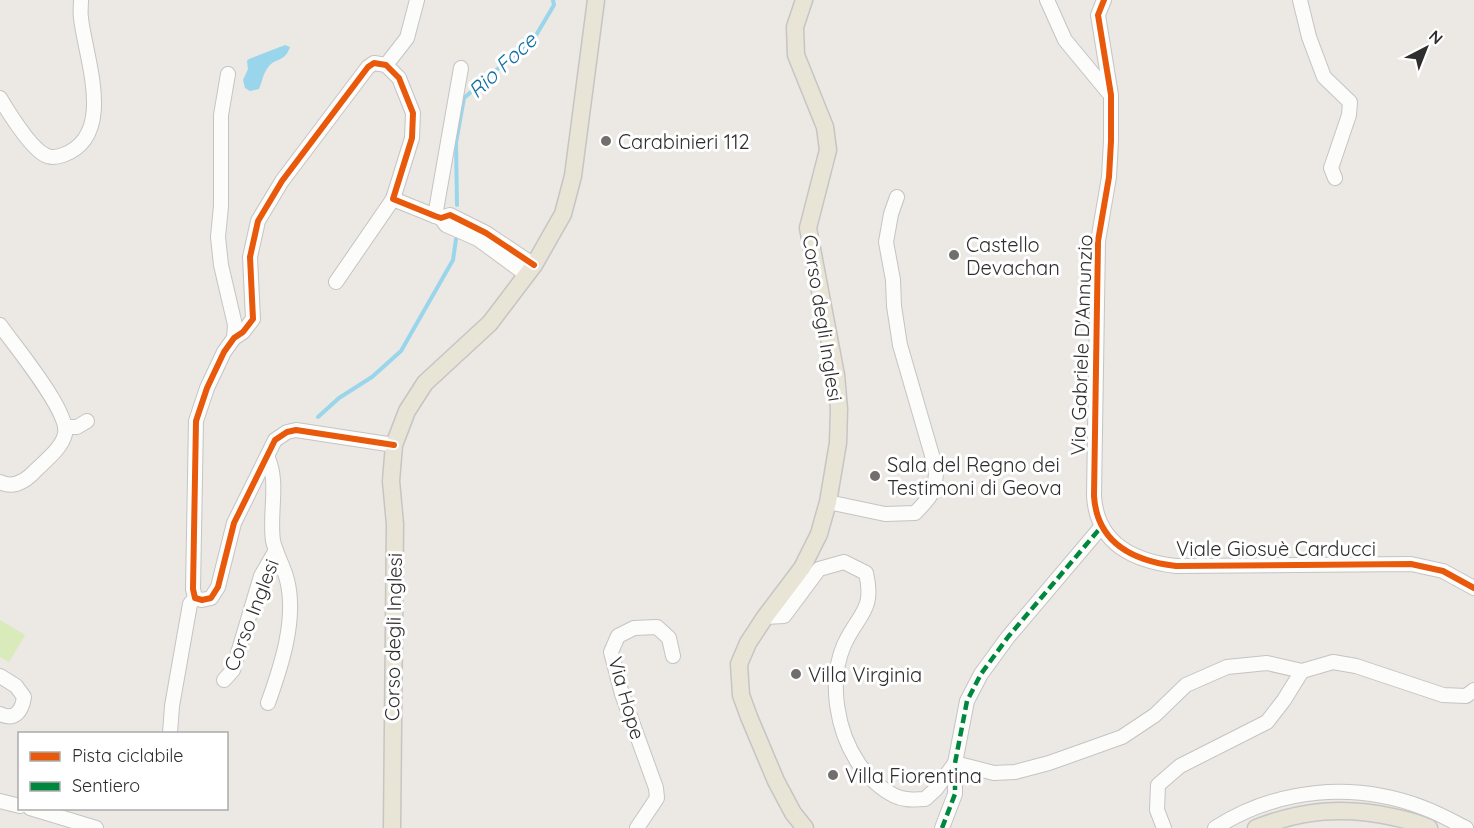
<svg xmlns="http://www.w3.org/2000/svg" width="1474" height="828" viewBox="0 0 1474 828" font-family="Quicksand,sans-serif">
<rect width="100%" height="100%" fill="#ece8e4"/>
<!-- pitch -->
<polygon fill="#d9eabb" points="0,620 25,635 9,662 0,657"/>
<!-- water -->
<path fill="#99d6ec" d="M285,45L290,47C285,62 276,58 269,66C262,75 263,80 259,89L250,91L245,88L243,80L248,69L247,61L249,59Z"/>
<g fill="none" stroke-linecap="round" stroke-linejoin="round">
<!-- stream -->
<g stroke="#99d6ec" stroke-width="4">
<polyline points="457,205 456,143 464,98 535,37 554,5 553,0"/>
<polyline points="318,417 339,398 372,377 401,351 453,260 456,239"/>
</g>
<defs>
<g id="minor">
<polyline points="1047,0 1065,40 1108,92"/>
<path d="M1104,0L1098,15L1111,95V141L1109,177L1098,241L1094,496C1097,544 1134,561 1176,566L1411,564L1443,571L1474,588"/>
<polyline points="1300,0 1309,37 1324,77 1350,102 1349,115 1331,168 1335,178"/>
<polyline points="386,65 407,38 417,0"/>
<polyline points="228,74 221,115 221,206 218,237 221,265 235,325 234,338"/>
<path d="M0,98C9,113 30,147 45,155C50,158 57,157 63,155C117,136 85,57 81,18C80,12 81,6 81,0"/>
<polyline points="435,216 461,68"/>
<polyline points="441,218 446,225 478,239 527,275"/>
<polyline points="336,282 393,199"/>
<path d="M0,325C14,345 70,412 65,434C62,448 45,461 36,470C26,481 14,489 0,482"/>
<polyline points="65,427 77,427 87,421"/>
<polyline points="394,445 296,430 287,432 275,440 234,523 218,587 211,598 202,600 195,598 193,589 196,421 207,388 224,352 234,338 243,332 253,319 250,257 258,221 282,181 368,67 374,63 386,65 399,78 413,113 412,138 393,199 435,216 441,218 450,215 486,233 534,265"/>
<path d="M268,458C279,484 269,513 273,541C276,554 284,567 287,580C297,619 281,667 268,703"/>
<path d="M828,502L885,514L915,513C931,497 936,491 936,469L900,345L894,306L893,280L886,242L891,214L897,197"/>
<path d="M765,617L784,616L819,569L844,562L866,573C875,611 858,614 844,645C828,682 837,732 859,764C869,778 888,797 906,799C912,800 919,799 925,799L936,789L955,763"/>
<path d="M0,676L16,686L24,697C22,711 15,721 0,714"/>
<polyline points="224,680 233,670 261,576 276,550"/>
<polyline points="170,733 172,706 190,604 195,598"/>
<polyline points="955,763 994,773 1015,772 1049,763 1122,737 1155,715 1186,685 1227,667 1267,663 1302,671"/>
<polyline points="0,801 20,806"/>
<polyline points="30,808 96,828"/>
<polyline points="637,828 657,798 656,788 622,694 611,652 618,636 634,628 657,627 669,638 673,656"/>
<polyline points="942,828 955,794 955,763 967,701 981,674 1008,637 1102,526"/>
<polyline points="1164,828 1157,810 1158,785 1180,766 1267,722 1284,700 1302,671 1333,662 1356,666 1443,695 1466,696 1474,690"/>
<path d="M1215,828C1278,788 1354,781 1424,808C1438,813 1452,821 1466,828"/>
</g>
<g id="major">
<polyline points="804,0 795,27 796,55 825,127 828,150 808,228 836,375 839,409 838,443 828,502 819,534 802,568 765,617 748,643 739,664 741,695 749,717 776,781 793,813 805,828"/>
<polyline points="392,828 395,524 391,481 394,445 407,411 425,383 490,323 534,265 563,214 573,176 596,0"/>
<path d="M1256,828C1302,810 1345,806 1393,817C1406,820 1417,822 1429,828"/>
</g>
</defs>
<!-- minor casing -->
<use href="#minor" stroke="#c5c4c5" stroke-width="16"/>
<!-- major casing -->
<use href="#major" stroke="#c6c5c4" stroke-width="19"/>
<!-- minor -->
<use href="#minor" stroke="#fcfcfb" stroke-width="14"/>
<!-- major -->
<use href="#major" stroke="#e8e4d6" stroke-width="16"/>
<!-- quiet -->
<polyline stroke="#00873e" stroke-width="4.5" stroke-dasharray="9 4.5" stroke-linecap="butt" points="942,828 955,794 955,763 967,701 981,674 1008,637 1102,526"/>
<defs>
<g id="cycleway">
<path d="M1104,0L1098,15L1111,95V141L1109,177L1098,241L1094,496C1097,544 1134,561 1176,566L1411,564L1443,571L1474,588"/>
<polyline points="394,445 296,430 287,432 275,440 234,523 218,587 211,598 202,600 195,598 193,589 196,421 207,388 224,352 234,338 243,332 253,319 250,257 258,221 282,181 368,67 374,63 386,65 399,78 413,113 412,138 393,199 435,216 441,218 450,215 486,233 534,265"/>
</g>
</defs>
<!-- cycleway casing -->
<use href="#cycleway" stroke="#fff" stroke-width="10"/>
<!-- cycleway -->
<use href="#cycleway" stroke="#e8590c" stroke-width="6"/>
</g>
<!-- markers -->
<g fill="#706f6e" stroke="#fff" stroke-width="2">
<circle cx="606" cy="141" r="6"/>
<circle cx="954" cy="255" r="6"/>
<circle cx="875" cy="476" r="6"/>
<circle cx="796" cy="674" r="6"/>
<circle cx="833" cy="775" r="6"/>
</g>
<g text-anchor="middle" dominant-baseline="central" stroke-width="6" stroke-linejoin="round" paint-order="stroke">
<!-- poi labels -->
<g font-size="20" fill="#2e2e2e" stroke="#fff" text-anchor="start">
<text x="618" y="141">Carabinieri 112</text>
<text x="966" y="244">Castello<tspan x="966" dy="23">Devachan</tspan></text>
<text x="887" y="464">Sala del Regno dei<tspan x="887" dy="23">Testimoni di Geova</tspan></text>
<text x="808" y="674">Villa Virginia</text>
<text x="845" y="775">Villa Fiorentina</text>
</g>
<!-- street labels -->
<g font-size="20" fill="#2e2e2e" stroke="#fff">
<text transform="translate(823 318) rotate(81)">Corso degli Inglesi</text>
<text transform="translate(1081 345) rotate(-88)">Via Gabriele D'Annunzio</text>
<text x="1276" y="548">Viale Giosuè Carducci</text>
<text transform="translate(251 615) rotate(-69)">Corso Inglesi</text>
<text transform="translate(393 637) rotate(-89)">Corso degli Inglesi</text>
<text transform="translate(627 698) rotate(74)">Via Hope</text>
</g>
<!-- water labels -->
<g font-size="21" font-style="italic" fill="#0d6fa3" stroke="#fff">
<text transform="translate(502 65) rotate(-43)">Rio Foce</text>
</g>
</g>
<!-- legend -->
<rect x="18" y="732" width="210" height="78" fill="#ffffff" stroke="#ababab" stroke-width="1.5"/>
<rect x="30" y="752" width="30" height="9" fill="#e8590c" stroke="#ababab" stroke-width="1.5"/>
<text x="72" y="762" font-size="18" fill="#2e2e2e">Pista ciclabile</text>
<rect x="30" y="782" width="30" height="9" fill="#00873e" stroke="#ababab" stroke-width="1.5"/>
<text x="72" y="792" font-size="18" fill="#2e2e2e">Sentiero</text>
<!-- north arrow -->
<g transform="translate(1426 48) rotate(42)" stroke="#ffffff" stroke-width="4.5" paint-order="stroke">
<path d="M0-4.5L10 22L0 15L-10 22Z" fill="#2e2e2e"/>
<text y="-9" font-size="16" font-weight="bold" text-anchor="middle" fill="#2e2e2e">N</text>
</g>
</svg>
